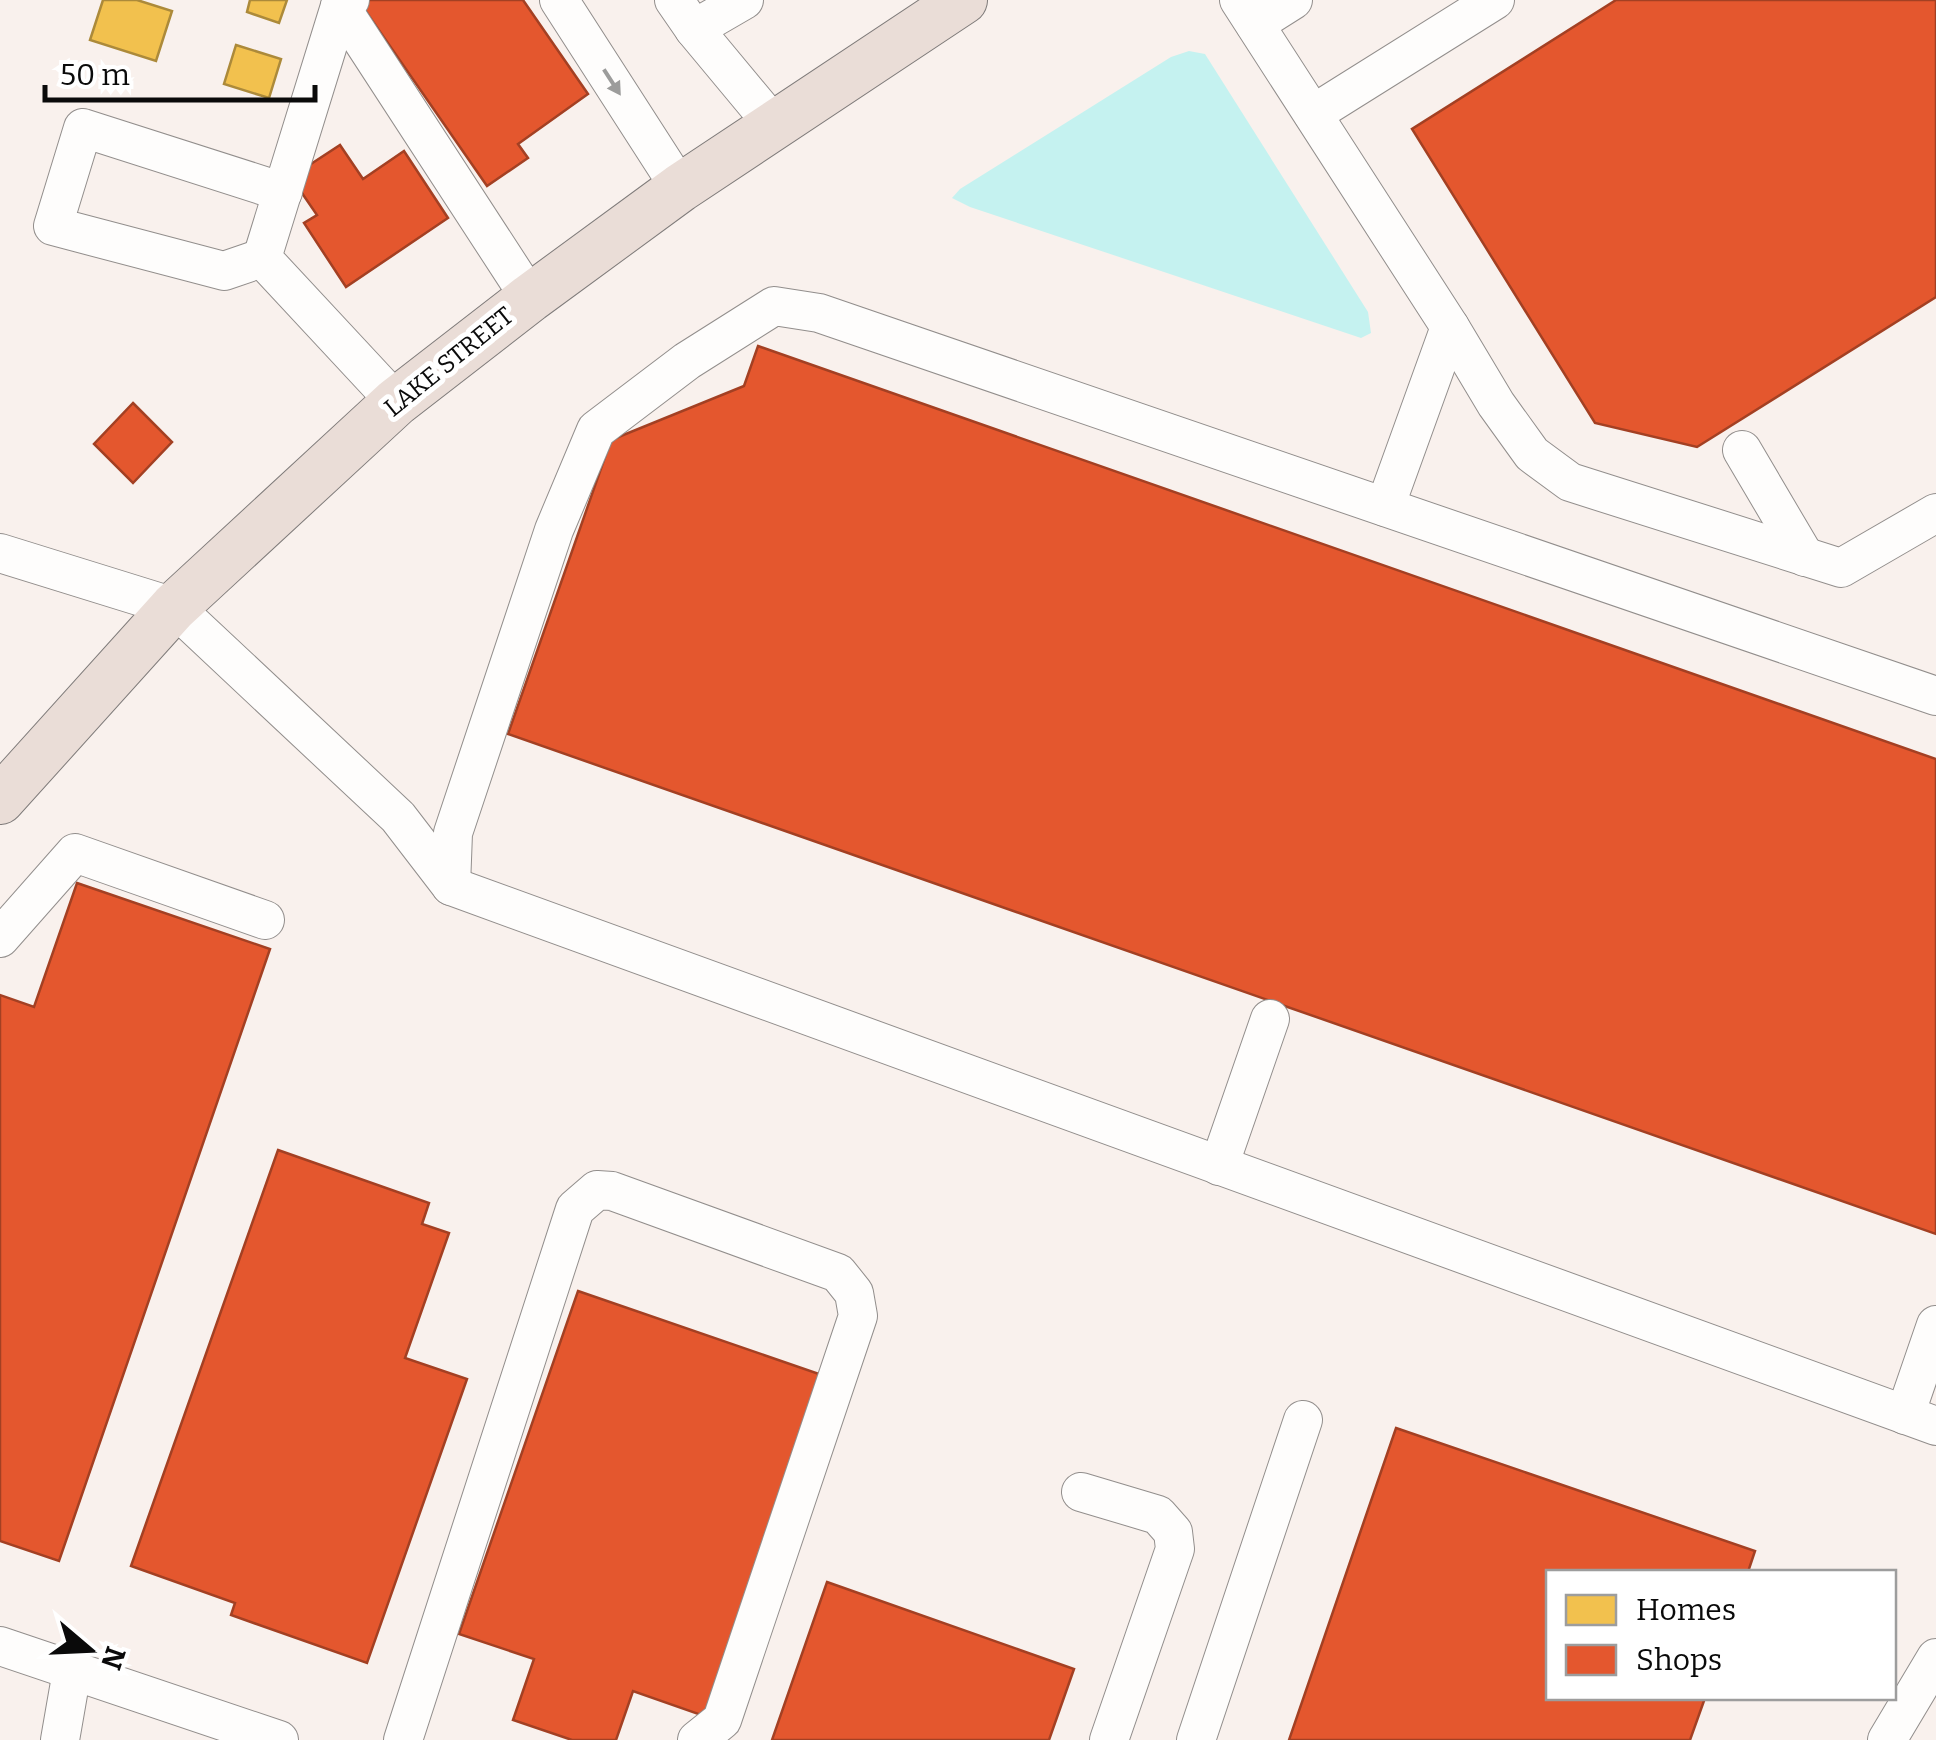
<svg xmlns="http://www.w3.org/2000/svg" width="1936" height="1740" viewBox="0 0 1936 1740" font-family="Bitter,serif">
<rect width="100%" height="100%" fill="#f9f1ed"/>
<!-- water -->
<polygon fill="#c5f2f0" points="1189,51 1205,54 1368,312 1371,333 1361,338 970,207 952,198 960,189 1171,57"/>
<!-- homes -->
<g fill="#f2c14e" stroke="#ac8a3a" stroke-width="2.5">
<polygon points="103,0 137,0 172,11 156,61 90,40"/>
<polygon points="250,0 287,0 279,23 247,12"/>
<polygon points="236,45 281,59 269,98 224,84"/>
</g>
<!-- shops -->
<g fill="#e4572e" stroke="#a34023" stroke-width="2.5">
<polygon points="358,0 523,0 588,94 518,144 528,158 487,186"/>
<polygon points="1616,0 1936,0 1936,297 1697,447 1595,423 1412,129"/>
<polygon points="340,145 363,179 404,151 448,218 346,287 304,223 317,215 291,177"/>
<polygon points="758,346 1936,759 1936,1234 508,734 611,440 744,386"/>
<polygon points="133,403 172,442 133,483 94,444"/>
<polygon points="77,883 270,949 59,1561 0,1541 0,995 34,1007"/>
<polygon points="278,1150 429,1203 422,1224 449,1233 405,1358 467,1379 367,1663 231,1615 235,1603 131,1566"/>
<polygon points="578,1291 822,1375 704,1716 633,1691 616,1740 572,1740 513,1720 534,1659 459,1634"/>
<polygon points="1396,1428 1755,1551 1748,1572 1548,1572 1548,1698 1705,1698 1690,1740 1289,1740"/>
<polygon points="827,1582 1074,1669 1049,1740 772,1740"/>
</g>
<g fill="none" stroke-linecap="round" stroke-linejoin="round">
<defs>
<g id="minor">
<polyline points="350,0 340,6 262,258 396,402"/>
<polyline points="559,0 680,188"/>
<polyline points="674,0 694,29 773,124"/>
<polyline points="1239,0 1450,327 1385,507"/>
<polyline points="340,6 530,298"/>
<polyline points="1255,24 1293,0"/>
<polyline points="694,29 744,0"/>
<polyline points="1313,114 1495,0"/>
<polyline points="262,258 224,271 53,226 83,128 283,192"/>
<polyline points="1450,327 1496,404 1532,454 1570,482 1841,568 1936,513"/>
<polyline points="1742,450 1805,557"/>
<polyline points="0,553 174,607 398,817 451,886 1936,1426"/>
<polyline points="451,886 453,833 554,530 596,430 687,361 774,306 819,313 1936,696"/>
<polyline points="0,938 75,853 265,920"/>
<polyline points="1219,1166 1270,1019"/>
<polyline points="1905,1415 1936,1325"/>
<polyline points="1081,1492 1158,1515 1173,1532 1175,1549 1109,1740"/>
<polyline points="0,1646 279,1740"/>
<polyline points="60,1740 72,1671"/>
<polyline points="403,1740 575,1209 597,1190 612,1191 838,1273 854,1293 858,1316 722,1720 697,1740"/>
<polyline points="1196,1740 1303,1420"/>
<polyline points="1887,1740 1936,1658"/>
</g>
<polyline id="major" points="0,800 174,607 396,402 530,298 680,188 963,0"/>
</defs>
<!-- minor casing -->
<use href="#minor" stroke="#928e8c" stroke-width="40"/>
<!-- major casing -->
<use href="#major" stroke="#7f7b7a" stroke-width="50"/>
<!-- minor -->
<use href="#minor" stroke="#fefdfc" stroke-width="38"/>
<!-- major -->
<use href="#major" stroke="#eaddd7" stroke-width="48"/>
</g>
<!-- one-way arrows -->
<defs><path id="oneway-solid" d="M-6-.8H1V-3.2L6.5 0L1 3.2V.8H-6Z" transform="scale(2.5)"/></defs>
<use fill="#9c9c9b" href="#oneway-solid" transform="translate(612 82) rotate(57)"/>
<g text-anchor="middle" dominant-baseline="central" stroke-width="10" stroke-linejoin="round" paint-order="stroke">
<!-- street labels -->
<g font-size="25" fill="#0a0a0a" stroke="#fff">
<text transform="translate(449 362) rotate(-39)">LAKE STREET</text>
</g>
</g>
<!-- legend -->
<rect x="1546" y="1570" width="350" height="130" fill="#ffffff" stroke="#9d9d9d" stroke-width="2.5"/>
<rect x="1566" y="1595" width="50" height="30" fill="#f2c14e" stroke="#9d9d9d" stroke-width="2.5"/>
<text x="1636" y="1620" font-size="30" fill="#0a0a0a">Homes</text>
<rect x="1566" y="1645" width="50" height="30" fill="#e4572e" stroke="#9d9d9d" stroke-width="2.5"/>
<text x="1636" y="1670" font-size="30" fill="#0a0a0a">Shops</text>
<!-- north arrow -->
<g transform="translate(90 1650) rotate(109)" stroke="#ffffff" stroke-width="8" paint-order="stroke">
<path d="M0-8L18 38L0 25L-18 38Z" fill="#0a0a0a"/>
<text y="-15" font-size="28" font-weight="bold" text-anchor="middle" fill="#0a0a0a">N</text>
</g>
<!-- scale -->
<path d="M45 85v15h270v-15" fill="none" stroke="#0a0a0a" stroke-width="5"/>
<text x="60" y="85" font-size="30" fill="#0a0a0a" stroke="#ffffff" stroke-width="8" paint-order="stroke">50 m</text>
</svg>
